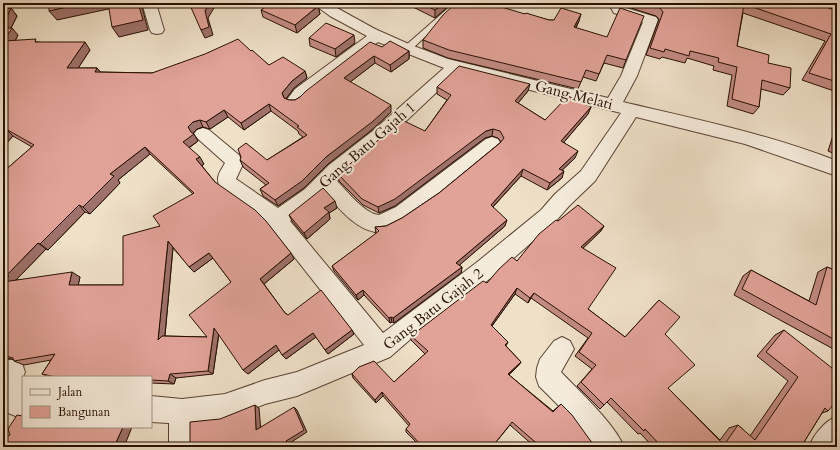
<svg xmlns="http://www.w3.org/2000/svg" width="840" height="450" viewBox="0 0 840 450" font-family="Cardo,serif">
<rect width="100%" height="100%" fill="#efe0c8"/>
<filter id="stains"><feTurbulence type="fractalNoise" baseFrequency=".005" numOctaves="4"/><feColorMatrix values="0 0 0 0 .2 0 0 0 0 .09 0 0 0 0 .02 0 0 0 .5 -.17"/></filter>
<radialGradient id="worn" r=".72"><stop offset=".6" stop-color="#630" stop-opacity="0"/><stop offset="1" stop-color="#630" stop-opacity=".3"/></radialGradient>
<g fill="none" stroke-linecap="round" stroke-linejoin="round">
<defs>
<polygon id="service" points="454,3 461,3 411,50 405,50 405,46"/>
<g id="minor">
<polygon points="142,3 156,3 164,30 162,33 157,34 152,33 150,30"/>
<path d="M312,3H328L375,29L411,45L448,59L608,98L621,76L643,22L614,13L611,8L615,3H629L626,8L656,17L658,20L637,76L623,102C695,119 768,134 837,161V176L745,144L636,117L595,181L569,206L555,222L492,277L413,337L390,357L297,396L265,404L225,420L195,423V447H169V423L151,422V396L182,399L225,394L265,380L297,372L364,345L270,226L259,215L220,187C215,177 220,172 225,163L197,138L194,134L197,130L203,128L209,130L239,155L243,164L236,179L278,208L305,189L329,165L374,130L444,68L378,42L307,97C301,104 298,108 288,105L286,101L295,89L367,36L330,16ZM458,72L621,113L581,171L555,194L541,210L476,263L383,333L290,221L325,193C339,208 354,228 375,232C399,236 477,165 498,149L501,144L498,139L492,137L486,139L396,207L379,215C365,214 347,191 337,181L386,140Z"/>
<path d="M562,337L570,341L574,349L561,372C579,391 615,424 624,447H594L564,411L539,386L536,377L537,368L540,359L554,341Z"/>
<polygon points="3,360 13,360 22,363 25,372 23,377 22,393 23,393 23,419 3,411"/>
<path d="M837,416V447H809C814,434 824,422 837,416Z"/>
</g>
</defs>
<!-- service casing -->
<use href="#service" stroke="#594333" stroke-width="2"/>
<!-- minor casing -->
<use href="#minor" stroke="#594333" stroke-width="2"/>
<!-- service -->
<use href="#service" fill="#f5ebdb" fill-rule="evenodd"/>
<!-- minor -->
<use href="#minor" fill="#f5ebdb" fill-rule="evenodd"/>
</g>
<!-- wall -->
<g fill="#c28b83" stroke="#270f01" fill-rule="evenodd">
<polygon points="413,3 452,3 435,18 413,7"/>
<polygon points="630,3 815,3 837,11 837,92 802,80 825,41 743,13 737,46 768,63 790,88 783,95 761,89 759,107 753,114 727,106 732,75 713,70 714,66 687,58 685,63 662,57 660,59 646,55 659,19 656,16 628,7"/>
<polygon points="318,6 320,14 297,33 263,17 261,10"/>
<path d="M11,8L17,16L11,28L18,35L15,41L38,42L90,50L78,68H97L100,72L152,73L251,51L269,65L305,71L307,78L294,88L286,99L289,100H295L300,97L382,47L409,51V59L391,72L375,63L350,82L391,112L373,129L328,164L304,188L278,206L263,196L260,189L266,185L243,167L240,160H267L303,137L299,134L298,131L271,111L244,130L228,117L210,129L203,127L197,129L193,133L198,141L189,148L204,164L202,166L215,182L294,259L264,284L285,313L288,315L352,330L354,334L328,354L316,337L286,359L279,350L248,374L219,334L213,374L176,378L174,384L151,383V377H49L42,374L51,360L24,365L14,361L13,359L3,358V172L32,147L13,136L3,147V9ZM150,154L193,194L160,226L123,285H78L80,277L16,280L46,249L48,250L85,212L90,214L120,183L118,180ZM173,248L194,272L213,258L231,282L207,337L165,336Z"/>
<polygon points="525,14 549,20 579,21 576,28 626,60 623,68 604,63 596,81 583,77 578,89 448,58 423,48 423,40"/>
<polygon points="309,38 355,43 336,57 310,46"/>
<polygon points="437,87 528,91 518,103 545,120 591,107 588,114 564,142 575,158 562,170 562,178 547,190 521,176 493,207 505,226 459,265 462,267 461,273 394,323 392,322 390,323 364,295 358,300 334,271 332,266 376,234 375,227 386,226 402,218 439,193 501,142 498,138 492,136 485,138 395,206 379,213 363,205 339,181 338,174 425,131 447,100 437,94"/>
<polygon points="837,95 837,102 835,102"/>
<polygon points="837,123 837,155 828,151"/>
<polygon points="337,208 329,213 330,219 307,239 292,221 289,215"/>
<polygon points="558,221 604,226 600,232 583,248 588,309 625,337 659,300 665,334 668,388 720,440 729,428 738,425 750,436 788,381 757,356 775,335 784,330 828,411 822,413 801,447 653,447 640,433 638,434 607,402 600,409 577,386 592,369 575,356 588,338 531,298 528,303 515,294 492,326 508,342 506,346 521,362 518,366 509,375 553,411 561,404 595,447 535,447 510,425 492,447 428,447 427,446 426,447 421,447 406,432 406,429 409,426 383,396 376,403 353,378 352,374 394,382 425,354 411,340 411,336 487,283 517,261"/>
<polygon points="827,267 837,271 837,351 734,295 743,276 751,270 809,301 818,272"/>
</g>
<!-- shaded-wall -->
<g fill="#9e716a" stroke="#270f01">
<polygon points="84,3 110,3 113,8 57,20 49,11"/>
<polygon points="138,3 141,3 148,30 119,37 112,27"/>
<polygon points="209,3 217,3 208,18 213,35 205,38 201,30 205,11"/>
<polygon points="444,3 452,3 435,18 435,10"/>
<polygon points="318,6 320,14 297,33 295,25"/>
<polygon points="11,8 17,16 10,30 12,28 18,35 11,49 4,41 3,25"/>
<polygon points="581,14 579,21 572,34 574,27"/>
<polygon points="354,35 355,43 336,57 335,49"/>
<polygon points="85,42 90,50 73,76 67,68"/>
<polygon points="409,51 409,59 391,72 390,65"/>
<polygon points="374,56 375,63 345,86 344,78"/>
<polygon points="97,68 103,75 95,72"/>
<polygon points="305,71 307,78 294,88 285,100 282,93 292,81"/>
<polygon points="530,84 528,91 514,108 515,101"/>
<polygon points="269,104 271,111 244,130 241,123"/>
<polygon points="391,105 391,112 373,129 328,164 304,188 278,206 275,200 326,157"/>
<polygon points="591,107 588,114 559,148 561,141"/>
<polygon points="224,110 228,117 210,129 206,122"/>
<polygon points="200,120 203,127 197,129 192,134 194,134 198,141 187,149 183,142 188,127 193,122"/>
<polygon points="6,129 13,136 3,147 3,132"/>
<polygon points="493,129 492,136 485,138 395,206 379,213 378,207 486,131"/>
<polygon points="145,147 150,154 118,180 120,183 90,214 83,207 110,174"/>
<polygon points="578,151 575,158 557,175 559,169"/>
<polygon points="200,157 204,164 201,166 196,159"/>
<polygon points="523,169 521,176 489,211 491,205"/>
<polygon points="564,171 562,178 547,190 550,183"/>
<polygon points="335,201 337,208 329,213 330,219 307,239 304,233 324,208"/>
<polygon points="79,205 85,212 48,250 40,244"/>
<polygon points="507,220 505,226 455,269 456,263"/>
<polygon points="604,226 600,232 578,253 581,247"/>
<polygon points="168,241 173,247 164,345 158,340"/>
<polygon points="38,243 46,249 16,280 3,284 3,281 6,276"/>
<polygon points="209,253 213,258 194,272 189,267"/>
<polygon points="291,253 294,259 264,284 260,279"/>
<polygon points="462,267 461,273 394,323 393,318"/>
<polygon points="72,272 80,277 77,291 69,285"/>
<polygon points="517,288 515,294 489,330 491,325"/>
<polygon points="363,290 364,295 358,300 356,295"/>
<polygon points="534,293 528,303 530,298"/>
<polygon points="391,317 392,322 390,323 389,318"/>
<polygon points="214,328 219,332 213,374 208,371"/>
<polygon points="352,330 354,334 328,354 325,350"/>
<polygon points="313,333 316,337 286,359 282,355"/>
<polygon points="276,345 279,350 248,374 243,370"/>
<polygon points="521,362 518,366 505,378 508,374"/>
<polygon points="170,374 176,378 174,384 168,381"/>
<polygon points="382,392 383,396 376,403 375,400"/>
<polygon points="255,405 259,408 261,432 256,430"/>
<polygon points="294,407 297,410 307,432 290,443 292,447 289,447 286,441"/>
<polygon points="3,412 7,414 4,426 3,426"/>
<polygon points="123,427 132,427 124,447 114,447"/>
</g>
<!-- building -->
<g fill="#e1a298" stroke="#270f01" fill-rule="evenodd">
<polygon points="49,3 84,3 49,11"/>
<polygon points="108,3 138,3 143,20 112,27"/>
<polygon points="189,3 209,3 205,11 209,27 201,30"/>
<polygon points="271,3 309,3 318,6 295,25 261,10"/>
<polygon points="420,3 444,3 435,10"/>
<polygon points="456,3 488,3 525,14 526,13 549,20 554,20 561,8 581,14 574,27 607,37 620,8 644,16 626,60 607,55 599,74 586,70 581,82 449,50 423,40 443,15"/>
<polygon points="643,3 815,3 837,11 837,82 809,73 831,34 744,4 737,46 769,55 768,63 791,68 790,88 762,80 759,107 732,99 737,67 718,62 719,58 690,51 689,56 665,49 664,52 650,48 663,12 660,8"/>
<polygon points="11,8 3,25 3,9"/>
<polygon points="326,23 354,35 335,49 309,38"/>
<path d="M3,28H12L4,41L36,39L35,42H85L67,68H97L95,72L152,73L205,54L238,39L251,51L252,50L269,65L283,57L305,71L292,81L282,93L284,98L289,100H295L300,97L306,91L370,42L382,47L390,41L409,51L390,65L374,56L344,78L391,105L372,122L326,157L302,181L275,200L260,189L269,183L240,160L241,157L238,149L246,143L267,160L307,135L297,127L299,126L269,104L241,123L224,110L206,122L200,120L193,122L188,127L191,132L194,134L183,142L200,157L196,159L215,182L255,210L266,221L291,253L260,279L285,313L288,315L321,290L352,330L325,350L313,333L282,355L276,345L243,370L214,328L208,371L170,374L168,381L151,380V377H56L42,374L55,354L14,361L13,358L3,355V282L72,272L69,285H123V236L160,226L153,216L194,193L145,147L110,174L114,176L83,207L79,205L40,244L38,243L6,276H9L3,281V172L34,145L6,129L3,132ZM168,241L189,267L209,253L231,282L189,315L207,337L162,336L158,340Z"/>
<polygon points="459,66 530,84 515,101 545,120 568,96 591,107 561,141 578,151 559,169 564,171 550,183 523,169 491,205 507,220 456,263 462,267 393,318 391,317 389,318 363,290 356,295 332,266 379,231 375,227 386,226 402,218 439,193 500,143 504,138 500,131 493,129 486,131 395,199 378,207 362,199 338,174 402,120 425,131 451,95 437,87"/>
<polygon points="323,188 335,201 324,208 329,212 304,233 289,215"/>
<polygon points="578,205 604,226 581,247 616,268 588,309 625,337 659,300 680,317 665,334 695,365 668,388 724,445 738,425 755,440 798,377 766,352 784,330 837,372 837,400 828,411 825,408 801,447 662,447 645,429 644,431 611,398 604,405 581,382 596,365 579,352 592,333 534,293 530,298 517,288 491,325 508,342 505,345 521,362 508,374 553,412 561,404 572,415 595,447 541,447 512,422 492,447 430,447 427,444 424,447 423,447 406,429 410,424 382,392 375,400 352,374 359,367 374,361 394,382 428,351 411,336 483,281 487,283 499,269 512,257 517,261 539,234 556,220 558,221"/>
<polygon points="827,267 837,271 837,341 742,289 751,270 816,305"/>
<polygon points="255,405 256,430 294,407 304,430 286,441 289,447 3,447 3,437 10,435 8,429 17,415 23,416 23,427 123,427 114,447 160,445 162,446 189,446 190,445 190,422 220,419"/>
</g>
<g text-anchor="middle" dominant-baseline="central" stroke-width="4" stroke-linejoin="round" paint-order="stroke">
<!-- street labels -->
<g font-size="15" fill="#270f01" stroke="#f5ebdb">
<text transform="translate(574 95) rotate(14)">Gang Melati</text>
<text transform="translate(367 145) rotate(-41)">Gang Batu Gajah 1</text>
<text transform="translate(433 309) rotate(-38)">Gang Batu Gajah 2</text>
</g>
</g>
<!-- margin -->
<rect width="840" height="450" fill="none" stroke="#efe0c8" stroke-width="16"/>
<rect x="4" y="4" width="832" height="442" fill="none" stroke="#270f01" stroke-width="2"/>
<rect x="8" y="8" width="824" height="434" fill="none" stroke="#270f01"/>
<!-- legend -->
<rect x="22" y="376" width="130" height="52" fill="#f5ebdb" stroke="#a39384"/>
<rect x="30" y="389" width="20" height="6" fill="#f5ebdb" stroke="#a39384"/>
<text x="58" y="396" font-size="12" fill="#270f01">Jalan</text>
<rect x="30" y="406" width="20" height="12" fill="#e1a298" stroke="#a39384"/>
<text x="58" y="416" font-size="12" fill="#270f01">Bangunan</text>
<rect width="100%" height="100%" filter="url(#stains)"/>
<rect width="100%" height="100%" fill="url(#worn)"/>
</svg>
